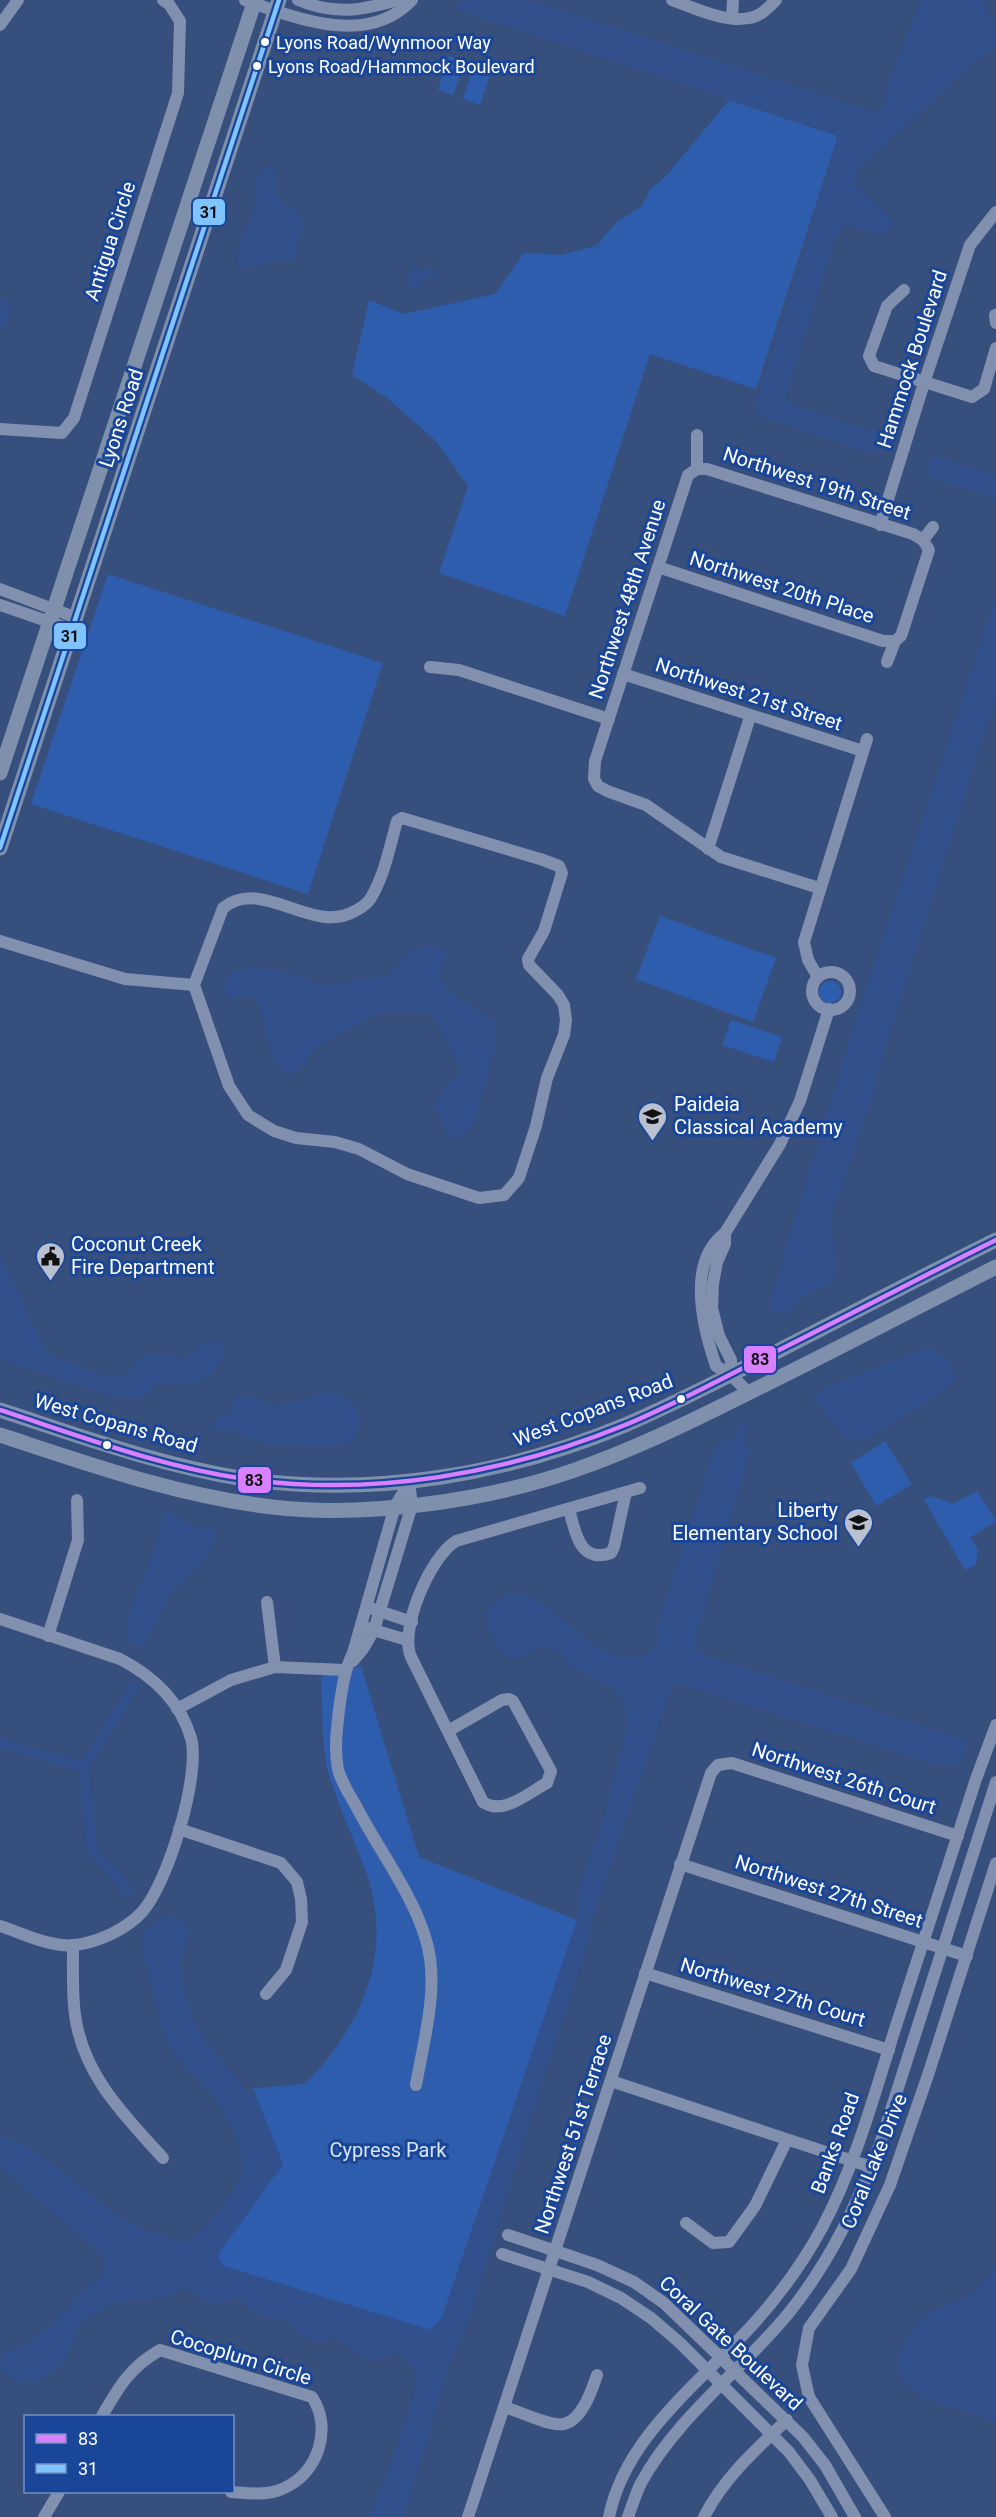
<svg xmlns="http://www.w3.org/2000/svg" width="996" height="2517" viewBox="0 0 996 2517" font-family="Roboto,sans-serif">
<rect width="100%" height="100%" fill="#374f7c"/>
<!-- green -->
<g fill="#2f5dae">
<polygon points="449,56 465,62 453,95 438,90"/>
<polygon points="474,65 491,71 480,105 463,99"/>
<polygon points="729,100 838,136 756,389 650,354 565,616 439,573 468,486 434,439 387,398 352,375 369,300 404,314 495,294 523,254 532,253 561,255 596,246 617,222 641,207 651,189 667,175"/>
<polygon points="108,574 383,663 308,894 31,804"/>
<polygon points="660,916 776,958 753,1022 636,979"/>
<circle cx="830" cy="992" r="11"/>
<polygon points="731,1020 782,1037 774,1062 722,1045"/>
<polygon points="885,1441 912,1484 876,1506 851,1463"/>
<polygon points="977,1491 996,1521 971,1537 978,1551 975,1565 965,1570 924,1500 930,1496 949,1502 951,1505"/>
<path d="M361,1666L419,1857L577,1920L437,2332L210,2262L283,2164L253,2088L305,2084C363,2025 395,1951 365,1869C353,1835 336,1802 327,1767C321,1740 323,1704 321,1676Z"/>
</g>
<!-- water -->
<g fill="#32508c">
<polygon points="459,0 529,0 876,112 884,105 891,76 921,0 982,0 996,29 995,48 974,62 860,168 854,182 891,218 893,223 888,233 883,235 847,225 841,227 833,245 786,398 788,403 884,435 888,438 882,452 867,452 762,417 756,412 755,407 838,141 836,134 457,10"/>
<path d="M271,167L277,173C270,216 300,199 303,222C304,231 299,237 297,245C296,250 298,253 296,259L277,260L240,271C231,244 250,230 254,207C257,192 251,179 264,168Z"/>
<polygon points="413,265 425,272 427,267 438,271 436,276 420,282 418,288 406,284"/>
<polygon points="0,299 13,303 4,329 0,328"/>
<polygon points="936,456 996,475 996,499 931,478 927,469 932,459"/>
<path d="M996,596V696L878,1072L875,1091L831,1217C830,1233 835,1244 836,1259C839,1293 813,1285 799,1300C794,1305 792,1310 786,1315L771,1309L770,1301L858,1013Z"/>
<path d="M429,945L437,946L444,951L445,957L439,975L449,992L495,1021L496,1045L478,1111L475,1123L461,1137C440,1139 446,1126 439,1114C437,1111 435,1108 433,1105L448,1084L460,1074V1067L433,1015L428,1012L383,1011L318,1046C304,1059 295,1092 274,1060L258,1002L254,996L245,995L233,999L226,994L223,985L231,975L241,969L252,966L300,976L323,986L390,974L412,949Z"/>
<path d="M0,1254L41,1342L50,1355L108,1377L124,1375L141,1358L152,1354L186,1359C197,1350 206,1336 222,1344L225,1352C221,1366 208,1381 192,1383C179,1385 167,1380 154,1384C151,1389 149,1395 142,1397C115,1403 29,1368 0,1358Z"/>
<path d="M928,1347C944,1354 951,1362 956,1378L946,1390L865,1440C838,1440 843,1432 828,1414C823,1408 817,1402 811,1396L837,1383Z"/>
<path d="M329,1392C355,1391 368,1422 353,1441L327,1445L270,1444L245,1437L238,1432L210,1429L211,1422L229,1412L236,1399C257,1390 260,1405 277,1406C289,1406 316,1394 329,1392Z"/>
<path d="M728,1437L751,1449L696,1637L695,1649L704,1655L963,1739L967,1745L962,1759L957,1765L932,1763L677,1683L673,1684L597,1905L585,1954L528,2127L467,2327L451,2360L404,2517H370C380,2488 419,2400 415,2375C413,2364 406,2359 399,2353C390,2353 384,2358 376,2359C357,2362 349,2343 335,2337L325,2341L311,2340L299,2334L291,2323L285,2320L258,2315L238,2298C212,2308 208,2302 185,2288L169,2296L116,2303L91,2315L79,2325L65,2362L39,2381L16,2383L0,2369L1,2359L6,2352L27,2345L52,2324L87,2288L101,2276L106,2264L101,2253L0,2167V2136C47,2149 75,2186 114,2213C136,2228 160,2236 186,2242L197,2236L224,2205L242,2176L244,2165L232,2126L211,2093L174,2054L164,2034L143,1951L142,1937L146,1929L154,1927L158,1919L169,1916L182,1920L189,1928L188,1939L180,1964L183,1985L197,2028L243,2087L255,2095L283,2164L220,2252L219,2260L224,2266L430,2330L443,2317L577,1921L578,1892L590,1854L601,1829L628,1725C628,1685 602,1684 574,1668C565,1662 561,1650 549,1647C530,1643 524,1669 502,1654L487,1625L488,1608C494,1603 499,1598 507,1595C539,1584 584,1647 614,1655C624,1658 636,1657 646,1656L660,1639L657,1627L713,1452Z"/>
<path d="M172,1511C183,1525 196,1529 214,1527L217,1537L208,1555L170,1595L145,1644L139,1646L129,1642C123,1617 138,1594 146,1571C153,1552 160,1532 163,1512Z"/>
<polygon points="996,2268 996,2422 924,2398 903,2382 898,2370 899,2356 909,2335 918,2323 932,2311 969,2296"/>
</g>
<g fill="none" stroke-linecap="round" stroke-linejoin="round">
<!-- canal -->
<g stroke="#32508c" stroke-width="10">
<polyline points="735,1455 743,1429"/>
<polyline points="0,1743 84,1767 92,1850 129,1891"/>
<polyline points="84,1767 134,1687"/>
</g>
<!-- minor -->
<g stroke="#8290af" stroke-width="12">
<path d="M245,0C297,19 368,47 412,0"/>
<path d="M298,0C335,15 360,11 397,0"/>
<path d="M672,0C695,8 725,23 749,18C760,17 769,7 776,0"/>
<polyline points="732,18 733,0"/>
<polyline points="0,25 18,0"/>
<polyline points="904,290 887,306 869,356 874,366 972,397 984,389 996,348"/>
<polyline points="995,315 996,323"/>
<polyline points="0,429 62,433 74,418 178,93 180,21 169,4 163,0"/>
<polyline points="697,435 697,469 688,475 595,761 594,779 598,786 607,791 646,805 721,857 819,888"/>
<polyline points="697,469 707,469 913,534 923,540"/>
<polyline points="880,525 924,383 970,245 996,212"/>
<polyline points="658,567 883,641 895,641"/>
<polyline points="0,589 77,618"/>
<polyline points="0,605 73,630"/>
<polyline points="887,662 895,641 901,636 929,550 923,540 933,527"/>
<polyline points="430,667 459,670 609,719"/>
<polyline points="623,674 863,751"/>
<path d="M402,818L540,859L559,866L562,873L544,931L528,959L529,965L558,995L564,1005L566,1020L564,1035L547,1078L536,1126L519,1178L504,1195L479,1198L407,1174L359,1149L335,1142L296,1138L274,1131L248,1115L229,1086L194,985L223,908C263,876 312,936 355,911C361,908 369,902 372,896C385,873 390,846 397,821Z"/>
<polyline points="708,849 750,717"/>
<polyline points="0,941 125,979 194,985"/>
<circle cx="831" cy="991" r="19"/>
<polyline points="818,977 808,960 804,942 867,739"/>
<polyline points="725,1233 725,1244 717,1262 713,1284 712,1308 719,1336 731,1360 731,1375"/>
<path d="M749,1393L731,1375L716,1366C703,1328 686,1262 725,1233L780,1144L800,1101L829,1009"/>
<path d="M409,1483L395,1506L353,1653C344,1671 342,1689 339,1710C337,1729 334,1749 338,1769C341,1782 350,1795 356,1806C378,1849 413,1894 426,1940C440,1985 424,2039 416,2085"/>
<path d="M569,1509C575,1531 579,1564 611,1553L614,1547L626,1492"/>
<polyline points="267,1602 275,1667"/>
<polyline points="373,1609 412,1622"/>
<path d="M0,1619L120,1659C153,1676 180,1701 191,1738C201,1775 168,1882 143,1911C127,1929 99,1942 75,1945C51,1948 22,1933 0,1926"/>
<polyline points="367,1628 407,1640"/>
<polyline points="48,1636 78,1540 77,1500"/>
<polyline points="353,1661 363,1649 374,1630 412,1505 409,1483"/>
<polyline points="177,1709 231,1680 275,1667 344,1670"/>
<path d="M448,1731L502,1700L509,1699L513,1701L551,1771L547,1783C528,1793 503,1816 483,1802L411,1657C399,1629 430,1557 456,1541L640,1488"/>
<polyline points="179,1829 281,1863 297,1882 301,1899 302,1922 286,1970 266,1994"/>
<polyline points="680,1864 967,1956"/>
<path d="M73,1945C73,1968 72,1992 75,2015C83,2075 124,2115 163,2158"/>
<polyline points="645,1973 889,2050"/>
<polyline points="611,2081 871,2167"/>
<polyline points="686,2223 713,2243 729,2242 755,2206 787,2140"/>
<polyline points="508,2235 597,2265 634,2282 664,2303 803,2437 825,2465 855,2517"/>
<polyline points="502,2254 588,2282 621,2298 651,2318 679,2342 789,2452 810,2480 832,2517"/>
<path d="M505,2407C518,2411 551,2427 564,2424C582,2420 592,2390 597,2375"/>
<path d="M102,2416C119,2387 129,2368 160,2350L312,2397C333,2428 318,2475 282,2489C266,2496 247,2493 231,2492"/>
<polyline points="44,2517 59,2492"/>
<polyline points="468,2517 711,1773 718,1765 732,1763 958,1836"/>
<path d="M609,2517C625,2435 704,2380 756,2321C781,2293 804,2261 822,2228C855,2166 874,2096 895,2029C922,1946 949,1862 976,1779L996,1725"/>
<path d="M628,2517C632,2506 636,2493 641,2483C677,2417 741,2371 788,2314C830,2262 858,2203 881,2141L996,1782"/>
<path d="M704,2517C723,2479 756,2449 787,2420"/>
<polyline points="885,2517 809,2397 802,2365 809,2328 851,2269 890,2185 929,2072 996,1863"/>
</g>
<!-- major -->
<g stroke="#7f90ac" stroke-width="15">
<polyline points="0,773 255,0"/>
<polyline points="0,848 279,0"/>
<path d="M0,1410C80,1436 162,1466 245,1479C374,1497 506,1475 625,1425C677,1403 727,1376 778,1351C850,1314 923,1276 996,1240"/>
<path d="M0,1435C89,1464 178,1496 272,1507C365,1518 486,1501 575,1470C632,1450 686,1424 740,1397C826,1355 911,1310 996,1267"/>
</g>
<defs>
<path id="bus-1" d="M0,1410C80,1436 161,1467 245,1479C374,1497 505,1474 625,1425C671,1406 715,1382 759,1360C838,1321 917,1279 996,1240"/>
<polyline id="bus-2" points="0,848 279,0"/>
</defs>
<!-- bus-1 casing -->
<use href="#bus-1" stroke="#1a4699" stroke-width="9"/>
<!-- bus-2 casing -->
<use href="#bus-2" stroke="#1a4699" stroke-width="9"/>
<!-- bus-1 -->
<use href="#bus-1" stroke="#d880ff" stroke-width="4.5"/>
<!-- bus-2 -->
<use href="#bus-2" stroke="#80c4ff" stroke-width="4.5"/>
</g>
<!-- icons -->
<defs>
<symbol id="school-pin" viewBox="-11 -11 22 30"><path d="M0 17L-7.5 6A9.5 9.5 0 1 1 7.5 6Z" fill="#b9c1d1" stroke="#1a4699"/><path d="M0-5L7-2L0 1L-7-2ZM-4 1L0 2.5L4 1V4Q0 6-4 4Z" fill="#111"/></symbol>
<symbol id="civic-pin" viewBox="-11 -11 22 30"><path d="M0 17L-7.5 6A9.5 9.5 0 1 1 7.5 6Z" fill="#b9c1d1" stroke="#1a4699"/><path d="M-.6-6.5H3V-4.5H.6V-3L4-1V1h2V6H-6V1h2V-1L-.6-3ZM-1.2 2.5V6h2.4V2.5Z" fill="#111"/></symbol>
</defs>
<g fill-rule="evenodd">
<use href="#school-pin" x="636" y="1100" width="33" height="45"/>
<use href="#civic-pin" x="34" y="1240" width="33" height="45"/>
<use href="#school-pin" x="842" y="1506" width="33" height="45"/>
</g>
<!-- markers -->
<g fill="#fff" stroke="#1a4699" stroke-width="2">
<circle cx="265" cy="42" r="5"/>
<circle cx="257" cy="66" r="5"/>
<circle cx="681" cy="1399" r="5"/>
<circle cx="107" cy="1445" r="5"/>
</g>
<g text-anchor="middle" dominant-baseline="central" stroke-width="6" stroke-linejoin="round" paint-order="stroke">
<!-- bus labels -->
<g font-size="18" fill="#fff" stroke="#1a4699" text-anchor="start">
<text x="276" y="42">Lyons Road/Wynmoor Way</text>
<text x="268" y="66">Lyons Road/Hammock Boulevard</text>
</g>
<!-- street labels -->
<g font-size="20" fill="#fff" stroke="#1a4699">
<text transform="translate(110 241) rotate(-72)">Antigua Circle</text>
<text transform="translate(912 359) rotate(-72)">Hammock Boulevard</text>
<text transform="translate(121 418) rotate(-72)">Lyons Road</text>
<text transform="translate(817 483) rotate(18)">Northwest 19th Street</text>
<text transform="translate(782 587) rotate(18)">Northwest 20th Place</text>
<text transform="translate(627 599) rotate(-72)">Northwest 48th Avenue</text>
<text transform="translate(749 694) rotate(18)">Northwest 21st Street</text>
<text transform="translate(593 1410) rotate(-21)">West Copans Road</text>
<text transform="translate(116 1423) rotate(16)">West Copans Road</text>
<text transform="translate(844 1778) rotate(18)">Northwest 26th Court</text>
<text transform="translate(829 1891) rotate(18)">Northwest 27th Street</text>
<text transform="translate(773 1992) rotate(17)">Northwest 27th Court</text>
<text transform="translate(573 2134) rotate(-72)">Northwest 51st Terrace</text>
<text transform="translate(835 2143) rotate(-70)">Banks Road</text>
<text transform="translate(874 2161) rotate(-68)">Coral Lake Drive</text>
<text transform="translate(731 2343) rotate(43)">Coral Gate Boulevard</text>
<text transform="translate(241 2357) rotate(17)">Cocoplum Circle</text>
</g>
<!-- poi labels -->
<g font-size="20" fill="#fff" stroke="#1a4699" text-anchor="start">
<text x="674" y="1104">Paideia<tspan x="674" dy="23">Classical Academy</tspan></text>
<text x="71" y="1244">Coconut Creek<tspan x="71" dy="23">Fire Department</tspan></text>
<text x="838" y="1510" text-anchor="end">Liberty<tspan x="838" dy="23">Elementary School</tspan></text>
</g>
<!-- park labels -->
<g font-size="20" fill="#d7e4fb" stroke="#1a4699">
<text x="388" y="2150">Cypress Park</text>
</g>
</g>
<g stroke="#1a4699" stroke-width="2">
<rect x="192" y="198" width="34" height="28" rx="6" fill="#80c4ff"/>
<rect x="53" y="622" width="34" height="28" rx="6" fill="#80c4ff"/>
<rect x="743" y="1345" width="34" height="29" rx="6" fill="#d880ff"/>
<rect x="237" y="1466" width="35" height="28" rx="6" fill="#d880ff"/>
</g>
<g font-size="16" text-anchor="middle" font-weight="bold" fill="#111">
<text x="209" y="218">31</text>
<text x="70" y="642">31</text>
<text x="760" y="1365">83</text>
<text x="254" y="1486">83</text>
</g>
<!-- legend -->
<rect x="24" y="2415" width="210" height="78" fill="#1a4699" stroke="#7690c2" stroke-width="1.5"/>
<rect x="36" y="2434" width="30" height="9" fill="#d880ff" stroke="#7690c2" stroke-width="1.5"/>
<text x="78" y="2445" font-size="18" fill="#ffffff">83</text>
<rect x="36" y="2464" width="30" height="9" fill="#80c4ff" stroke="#7690c2" stroke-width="1.5"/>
<text x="78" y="2475" font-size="18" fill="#ffffff">31</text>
</svg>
